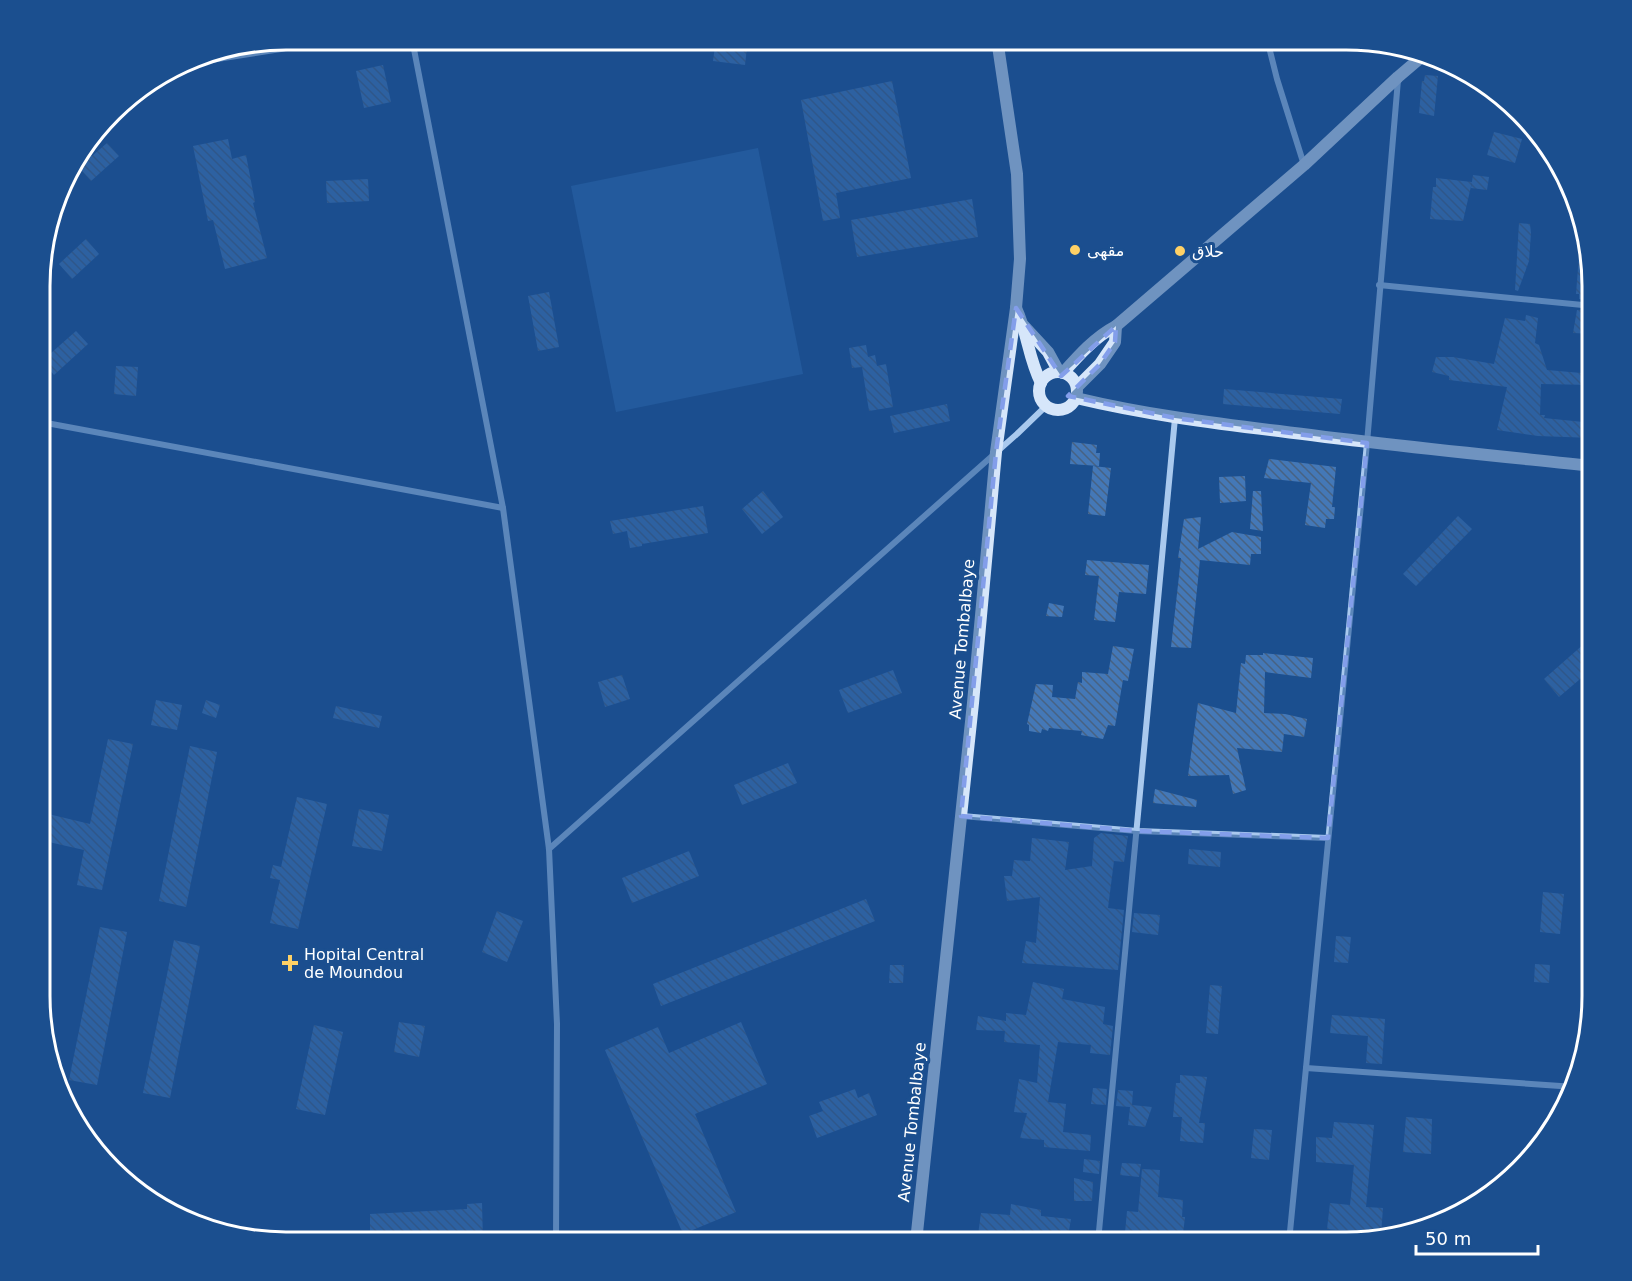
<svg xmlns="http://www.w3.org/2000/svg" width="1632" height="1281" viewBox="0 0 1632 1281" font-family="'DejaVu Sans',Vazirmatn,sans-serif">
<defs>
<pattern id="building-back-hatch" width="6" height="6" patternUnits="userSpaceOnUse" patternTransform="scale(1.5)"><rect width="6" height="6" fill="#4478b7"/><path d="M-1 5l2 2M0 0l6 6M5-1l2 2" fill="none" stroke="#486282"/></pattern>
</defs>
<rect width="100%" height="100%" fill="#1b4f8f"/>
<!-- green -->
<polygon fill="#2e69ad" points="758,148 803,374 616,412 571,186"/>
<!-- building -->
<g fill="url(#building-back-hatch)">
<polygon points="716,39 748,39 745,65 713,61"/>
<polygon points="383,65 391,102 364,108 356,71"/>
<polygon points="1425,75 1438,76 1434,116 1419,113 1422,81 1424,81"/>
<polygon points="892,81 911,178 836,193 840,218 823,221 801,100"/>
<polygon points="1494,132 1522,139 1515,163 1487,155"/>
<polygon points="228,139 232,159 246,155 255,202 253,203 267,258 225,269 213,220 208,221 193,146"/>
<polygon points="107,143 119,156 91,181 74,162 87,151 92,156"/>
<polygon points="1473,175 1489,177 1487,190 1471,188"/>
<polygon points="1436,178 1472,182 1463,221 1430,219 1433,187 1436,187"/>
<polygon points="368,179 369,201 327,203 326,181"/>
<polygon points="972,199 978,237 857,257 851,220"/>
<polygon points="1519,223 1530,224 1531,233 1529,261 1518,291 1515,290"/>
<polygon points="86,239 99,254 72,279 59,264"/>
<polygon points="1580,242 1583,242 1593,285 1592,301 1579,299 1579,294 1576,294"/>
<polygon points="549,292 559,347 538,351 528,296"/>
<polygon points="1577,310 1593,311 1593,334 1573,333"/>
<polygon points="1526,315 1538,318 1535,343 1539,345 1547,370 1593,374 1593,385 1541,384 1540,415 1545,415 1544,418 1593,423 1593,438 1538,436 1497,430 1507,387 1449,380 1449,376 1432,372 1436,357 1453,357 1494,364 1505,318 1525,321"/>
<polygon points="76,331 88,344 54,375 42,361"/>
<polygon points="866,345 868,357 875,355 877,366 886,364 893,407 869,411 862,367 852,368 849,348"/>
<polygon points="116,366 138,367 136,396 114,394"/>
<polygon points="1224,389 1342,399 1340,414 1223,404"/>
<polygon points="947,404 950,421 894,433 890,416"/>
<polygon points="1072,442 1097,445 1096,453 1100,453 1099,466 1070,464"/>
<polygon points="1269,459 1336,467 1332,507 1335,507 1334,519 1326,519 1325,528 1305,525 1311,483 1264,478"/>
<polygon points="1093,466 1111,468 1105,516 1088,514"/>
<polygon points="1245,476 1246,501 1220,503 1219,477"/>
<polygon points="763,491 783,517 762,534 742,509"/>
<polygon points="1253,491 1261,491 1263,531 1250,529"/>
<polygon points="703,506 708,533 642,544 642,546 630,548 627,531 613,534 610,521"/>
<polygon points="1458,516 1472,529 1416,586 1403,574"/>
<polygon points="1201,517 1198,549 1232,532 1261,537 1261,554 1251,554 1250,565 1200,560 1191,648 1171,647 1181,558 1178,558 1184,519"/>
<polygon points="1087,560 1149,565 1146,594 1119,592 1115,622 1094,620 1099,576 1085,575"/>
<polygon points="1049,603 1064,606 1062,617 1046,616"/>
<polygon points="1593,636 1593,668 1559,697 1544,679"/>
<polygon points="1113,646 1134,649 1128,681 1123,680 1115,726 1108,725 1103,739 1081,735 1082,731 1049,728 1048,731 1042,729 1041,733 1029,731 1029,725 1027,724 1036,684 1053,685 1052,697 1075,699 1078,682 1082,683 1082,672 1108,674"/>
<polygon points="1263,653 1313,658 1311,678 1265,672 1264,713 1285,714 1307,719 1304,737 1284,734 1282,752 1237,748 1246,790 1233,794 1229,775 1188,776 1198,703 1236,713 1241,663 1245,664 1246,655 1263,655"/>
<polygon points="893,670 902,693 848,713 839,690"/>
<polygon points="622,675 630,699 605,707 598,682"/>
<polygon points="156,700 182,705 177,730 151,725"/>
<polygon points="206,700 220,705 216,718 202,713"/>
<polygon points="336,706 382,716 379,728 333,718"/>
<polygon points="108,739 133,744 102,890 77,885 84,850 40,840 40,812 90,824"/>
<polygon points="190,746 217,752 186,907 159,901"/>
<polygon points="788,763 797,783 742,805 734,785"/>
<polygon points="1155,789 1197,800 1196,807 1153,803"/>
<polygon points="297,797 327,804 298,929 270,923 280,880 270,878 273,865 281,867"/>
<polygon points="359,809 389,815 382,851 352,846"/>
<polygon points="1101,833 1128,836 1124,862 1114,861 1108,908 1124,910 1118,970 1022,963 1026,941 1036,943 1040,897 1007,901 1004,876 1012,876 1014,860 1030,861 1032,838 1069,842 1065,870 1092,866 1094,838"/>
<polygon points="1189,849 1221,852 1220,867 1188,864"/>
<polygon points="689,851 699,876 632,903 622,878"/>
<polygon points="1543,892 1564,894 1560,934 1540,932"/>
<polygon points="866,899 875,921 661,1006 653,984"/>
<polygon points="497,911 523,921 507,962 482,952"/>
<polygon points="1134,913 1160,915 1158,935 1132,932"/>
<polygon points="100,927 127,932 97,1085 69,1080"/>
<polygon points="1336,936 1351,937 1348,963 1334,962"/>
<polygon points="174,940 200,946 170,1098 143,1093"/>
<polygon points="1535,964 1550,965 1549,983 1534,982"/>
<polygon points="890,965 904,965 903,983 889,983"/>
<polygon points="1033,982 1064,989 1062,999 1105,1007 1103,1024 1113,1026 1110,1055 1090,1053 1091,1045 1058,1042 1048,1102 1066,1104 1063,1132 1091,1135 1090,1151 1044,1147 1044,1140 1020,1138 1027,1113 1014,1112 1019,1079 1037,1083 1040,1045 1004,1042 1005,1031 976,1030 978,1016 1006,1021 1006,1013 1026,1015"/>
<polygon points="1210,985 1222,986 1218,1034 1206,1033"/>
<polygon points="1332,1015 1385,1019 1382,1064 1366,1063 1368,1036 1330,1033"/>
<polygon points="399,1022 425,1026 419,1057 394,1052"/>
<polygon points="741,1022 767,1084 695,1114 736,1212 683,1234 605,1050 658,1027 669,1053"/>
<polygon points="314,1025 343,1032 325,1115 296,1109"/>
<polygon points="1180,1075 1207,1077 1199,1123 1205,1123 1203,1143 1180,1141 1182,1117 1173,1117 1176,1083 1180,1083"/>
<polygon points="1093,1088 1107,1089 1106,1105 1091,1104"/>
<polygon points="855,1089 858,1098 869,1093 877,1115 817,1138 809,1116 823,1111 819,1102"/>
<polygon points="1118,1090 1133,1091 1132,1105 1152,1107 1145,1127 1128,1125 1130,1107 1116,1106"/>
<polygon points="1406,1117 1432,1119 1431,1154 1403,1152"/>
<polygon points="1334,1122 1374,1125 1366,1207 1383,1208 1381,1234 1363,1233 1362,1239 1348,1242 1349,1231 1327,1229 1330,1203 1350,1205 1354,1165 1316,1162 1316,1137 1332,1138"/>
<polygon points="1254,1129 1272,1130 1269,1160 1251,1158"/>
<polygon points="1084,1159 1100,1161 1099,1174 1083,1172"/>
<polygon points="1122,1163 1141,1164 1139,1177 1120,1175"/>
<polygon points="1142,1169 1160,1170 1158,1197 1183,1200 1182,1217 1185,1217 1182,1242 1168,1242 1169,1236 1125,1233 1127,1211 1138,1212"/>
<polygon points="1074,1178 1093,1182 1092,1201 1074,1201"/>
<polygon points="482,1203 483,1242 370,1242 370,1214 467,1209 467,1204"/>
<polygon points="1011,1204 1041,1210 1041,1216 1071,1219 1067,1242 977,1242 981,1213 1010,1215"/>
</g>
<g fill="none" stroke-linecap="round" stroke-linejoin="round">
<!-- street -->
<g stroke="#a9c9ee" stroke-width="6">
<polyline points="412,39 503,508 549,849 557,1024 556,1242"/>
<polyline points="1267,39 1277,79 1304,165"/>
<polyline points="185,64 345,39"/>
<polyline points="1379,285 1593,306"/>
<polyline points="41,422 503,508"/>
<polyline points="962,816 1137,831 1328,838"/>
<polyline points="549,849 1017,434 1046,406"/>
<polyline points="1306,1068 1575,1087"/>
<polyline points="1098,1242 1175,418"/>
<polyline points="1289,1242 1367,443 1398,80"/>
</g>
<!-- secondary -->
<g stroke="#d6e6fa" stroke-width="12">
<path d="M1016,308C1028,334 1028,357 1041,383"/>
<polyline points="1024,326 1048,352 1059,372"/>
<circle cx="1058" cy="391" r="19"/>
<path d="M1063,373C1079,355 1095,337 1116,326L1304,165L1398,77L1425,54"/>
<polyline points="1077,387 1100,364 1115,342 1116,326"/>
<path d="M1076,398C1143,414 1211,423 1279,431C1383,445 1488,455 1593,466"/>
<polyline points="916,1242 973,703 996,452 1016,308 1020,259 1017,174 997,39"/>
</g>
</g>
<!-- marked area -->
<path d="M0 0H1632V1281H0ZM1016,308L1061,376L1116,326L1115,342L1100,364L1068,396L1175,418L1367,443L1328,838L1137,831L961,816L996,452Z" fill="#1b4f8f" fill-opacity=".55" fill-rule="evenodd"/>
<path fill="none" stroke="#839eea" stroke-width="4.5" stroke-dasharray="12 8" stroke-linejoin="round" d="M1016,308L1061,376L1116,326L1115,342L1100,364L1068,396L1175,418L1367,443L1328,838L1137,831L961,816L996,452Z"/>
<!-- markers -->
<g fill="#ffd166" stroke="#1b4f8f" stroke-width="2">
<circle cx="1075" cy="250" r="6"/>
<circle cx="1180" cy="251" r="6"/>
<path d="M287 954h6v6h6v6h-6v6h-6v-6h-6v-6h6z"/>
</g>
<g text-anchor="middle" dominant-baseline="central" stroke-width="6" stroke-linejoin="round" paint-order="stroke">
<!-- poi labels -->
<g font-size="16" fill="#fff" stroke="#1b4f8f" text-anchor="start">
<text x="1087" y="250">مقهى</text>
<text x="1192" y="251">حلاق</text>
<text x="304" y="954">Hopital Central<tspan x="304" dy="18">de Moundou</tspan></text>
</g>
<!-- street labels -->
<g font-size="16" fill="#fff" stroke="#1b4f8f">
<text transform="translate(962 639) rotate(-85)">Avenue Tombalbaye</text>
<text transform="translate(912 1122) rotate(-84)">Avenue Tombalbaye</text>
</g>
</g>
<!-- crop -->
<path d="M0 0H1632V1281H0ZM286 50H1346A236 236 0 0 1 1582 286V996A236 236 0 0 1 1346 1232H286A236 236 0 0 1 50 996V286A236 236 0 0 1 286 50Z" fill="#1b4f8f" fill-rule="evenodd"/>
<path fill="none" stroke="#fff" stroke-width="3" d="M286 50H1346A236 236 0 0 1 1582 286V996A236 236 0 0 1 1346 1232H286A236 236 0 0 1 50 996V286A236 236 0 0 1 286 50Z"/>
<!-- scale -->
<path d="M1416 1245v9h122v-9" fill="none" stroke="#ffffff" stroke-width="3"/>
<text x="1425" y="1245" font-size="18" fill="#ffffff" stroke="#1b4f8f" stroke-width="4.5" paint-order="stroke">50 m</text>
</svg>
